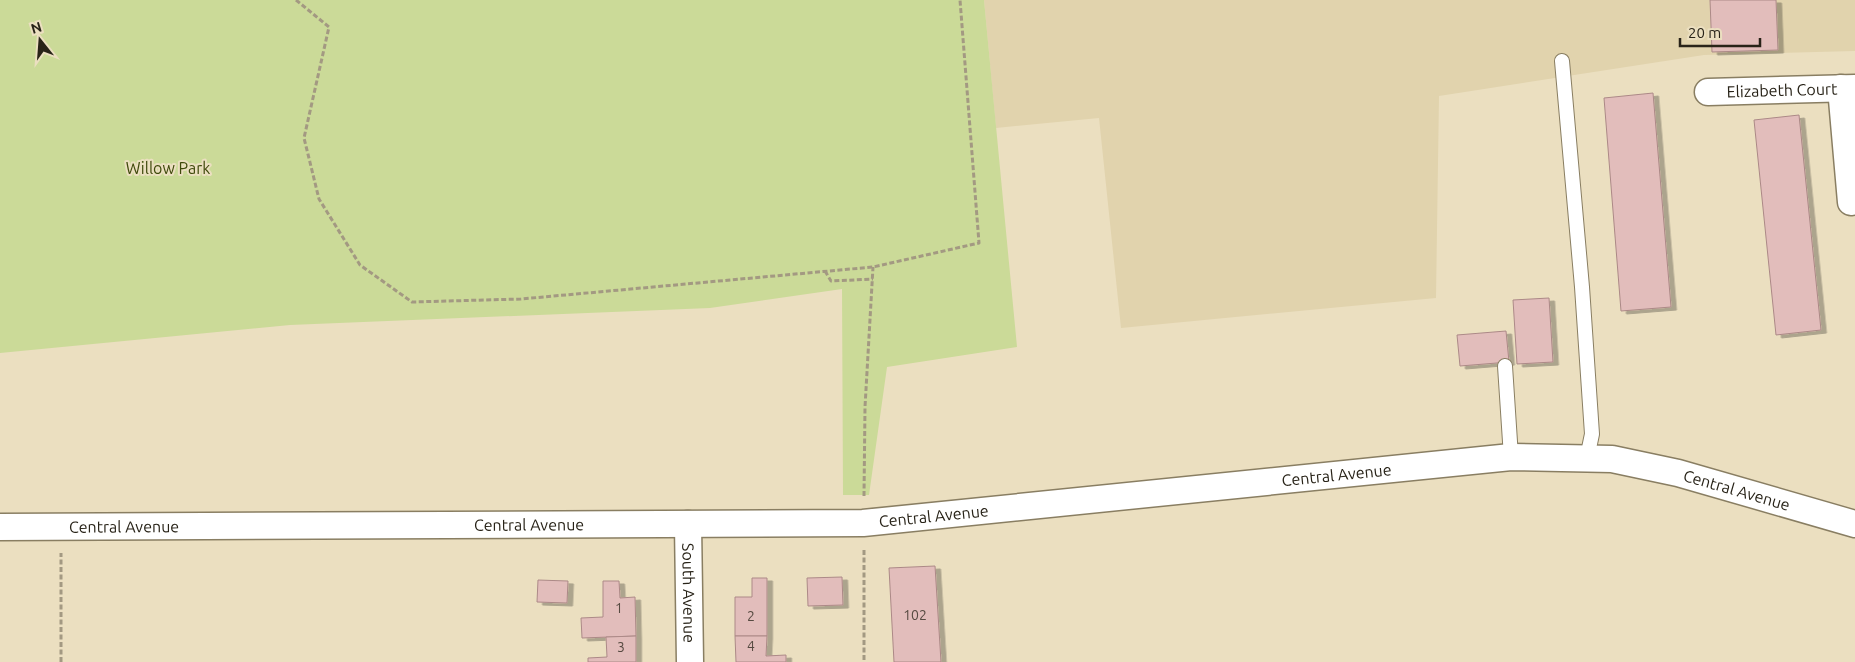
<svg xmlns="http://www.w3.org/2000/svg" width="1855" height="662" viewBox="0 0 1855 662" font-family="Ubuntu,sans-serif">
<defs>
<filter id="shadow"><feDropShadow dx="5.5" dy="3" stdDeviation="0" flood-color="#0004"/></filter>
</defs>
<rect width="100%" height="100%" fill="#ebdfc0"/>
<!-- built -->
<polygon fill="#e1d3ad" points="984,0 1855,0 1855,51 1704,55 1439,96 1436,298 1121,328 1099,118 996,128"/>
<!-- green -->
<polygon fill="#cbda98" points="0,0 984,0 1017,347 887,367 869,495 843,495 842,289 710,308 290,325 0,353"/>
<!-- building -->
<g fill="#e2bdbb" stroke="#ac8987" filter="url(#shadow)">
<polygon points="1710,0 1776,0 1778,50 1712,52"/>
<polygon points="1653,93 1671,307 1621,311 1604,98"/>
<polygon points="1799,115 1821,330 1776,335 1754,120"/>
<polygon points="1549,298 1553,362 1517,364 1513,300"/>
<polygon points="1506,331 1509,362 1460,366 1457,335"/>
<polygon points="935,566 941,662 894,662 889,568"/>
<polygon points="842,577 843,605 808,606 807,578"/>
<polygon points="752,578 767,578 767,636 735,636 735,597 752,597"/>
<polygon points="538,580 568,581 567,603 537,602"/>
<polygon points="603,581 619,581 620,598 635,597 636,636 582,638 581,618 603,617"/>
<polygon points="636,636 636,662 588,662 588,658 607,657 606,637"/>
<polygon points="735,636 767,636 766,656 786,655 786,662 736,662"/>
</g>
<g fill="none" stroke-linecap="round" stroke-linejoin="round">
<defs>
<g id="lane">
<polyline points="1562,61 1582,287 1592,434 1587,458"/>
<polyline points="1505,366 1511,457"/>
</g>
<g id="street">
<polyline points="1841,88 1851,202"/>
<path id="s1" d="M1708,92L1855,88"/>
<path id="s2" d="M688,524L690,662"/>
<path id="s3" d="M0,527L863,523L1511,457L1612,459L1678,473L1855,524"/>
</g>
</defs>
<!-- lane casing -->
<use href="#lane" stroke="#897e62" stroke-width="16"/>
<!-- street casing -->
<use href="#street" stroke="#897e62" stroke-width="29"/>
<!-- path -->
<g stroke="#a39982" stroke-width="3" stroke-dasharray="5 2.5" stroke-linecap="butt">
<polyline points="296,0 329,27 304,138 319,199 360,265 412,302 521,299 873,267 979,243 960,0"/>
<polyline points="825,271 831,281 873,279"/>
<polyline points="864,496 865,407 873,267"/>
<polyline points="864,550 864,662"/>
<polyline points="61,662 61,553"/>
</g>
<!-- lane -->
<use href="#lane" stroke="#fff" stroke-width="14"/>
<!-- street -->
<use href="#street" stroke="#fff" stroke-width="26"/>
</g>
<g text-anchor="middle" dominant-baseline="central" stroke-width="4" stroke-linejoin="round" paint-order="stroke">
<!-- number labels -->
<g font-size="14" fill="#564a41">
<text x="619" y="608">1</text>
<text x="915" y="615">102</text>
<text x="751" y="616">2</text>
<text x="751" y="646">4</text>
<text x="621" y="647">3</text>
</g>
<!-- street labels -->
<g font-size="16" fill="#282318" stroke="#ebdfc0">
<text stroke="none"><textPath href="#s1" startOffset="74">Elizabeth Court</textPath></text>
<text stroke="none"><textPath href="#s3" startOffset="1339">Central Avenue</textPath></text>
<text stroke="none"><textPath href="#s3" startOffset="1744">Central Avenue</textPath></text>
<text stroke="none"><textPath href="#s3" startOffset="934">Central Avenue</textPath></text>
<text stroke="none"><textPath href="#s3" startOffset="529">Central Avenue</textPath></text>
<text stroke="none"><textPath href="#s3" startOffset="124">Central Avenue</textPath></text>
<text stroke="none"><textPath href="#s2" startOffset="69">South Avenue</textPath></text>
</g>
<!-- park labels -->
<g font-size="16" fill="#3f490b" stroke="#ebdfc0">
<text x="168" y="168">Willow Park</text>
</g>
</g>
<!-- north arrow -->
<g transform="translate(40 40) rotate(343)" stroke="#ebdfc0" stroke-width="4" paint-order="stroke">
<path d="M0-4L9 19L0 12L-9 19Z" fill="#282318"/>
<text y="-8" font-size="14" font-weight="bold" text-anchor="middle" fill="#282318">N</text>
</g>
<!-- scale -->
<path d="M1680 38v8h80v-8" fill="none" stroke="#282318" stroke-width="2.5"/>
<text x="1688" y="38" font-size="15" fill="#282318" stroke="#ebdfc0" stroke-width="4" paint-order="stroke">20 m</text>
</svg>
